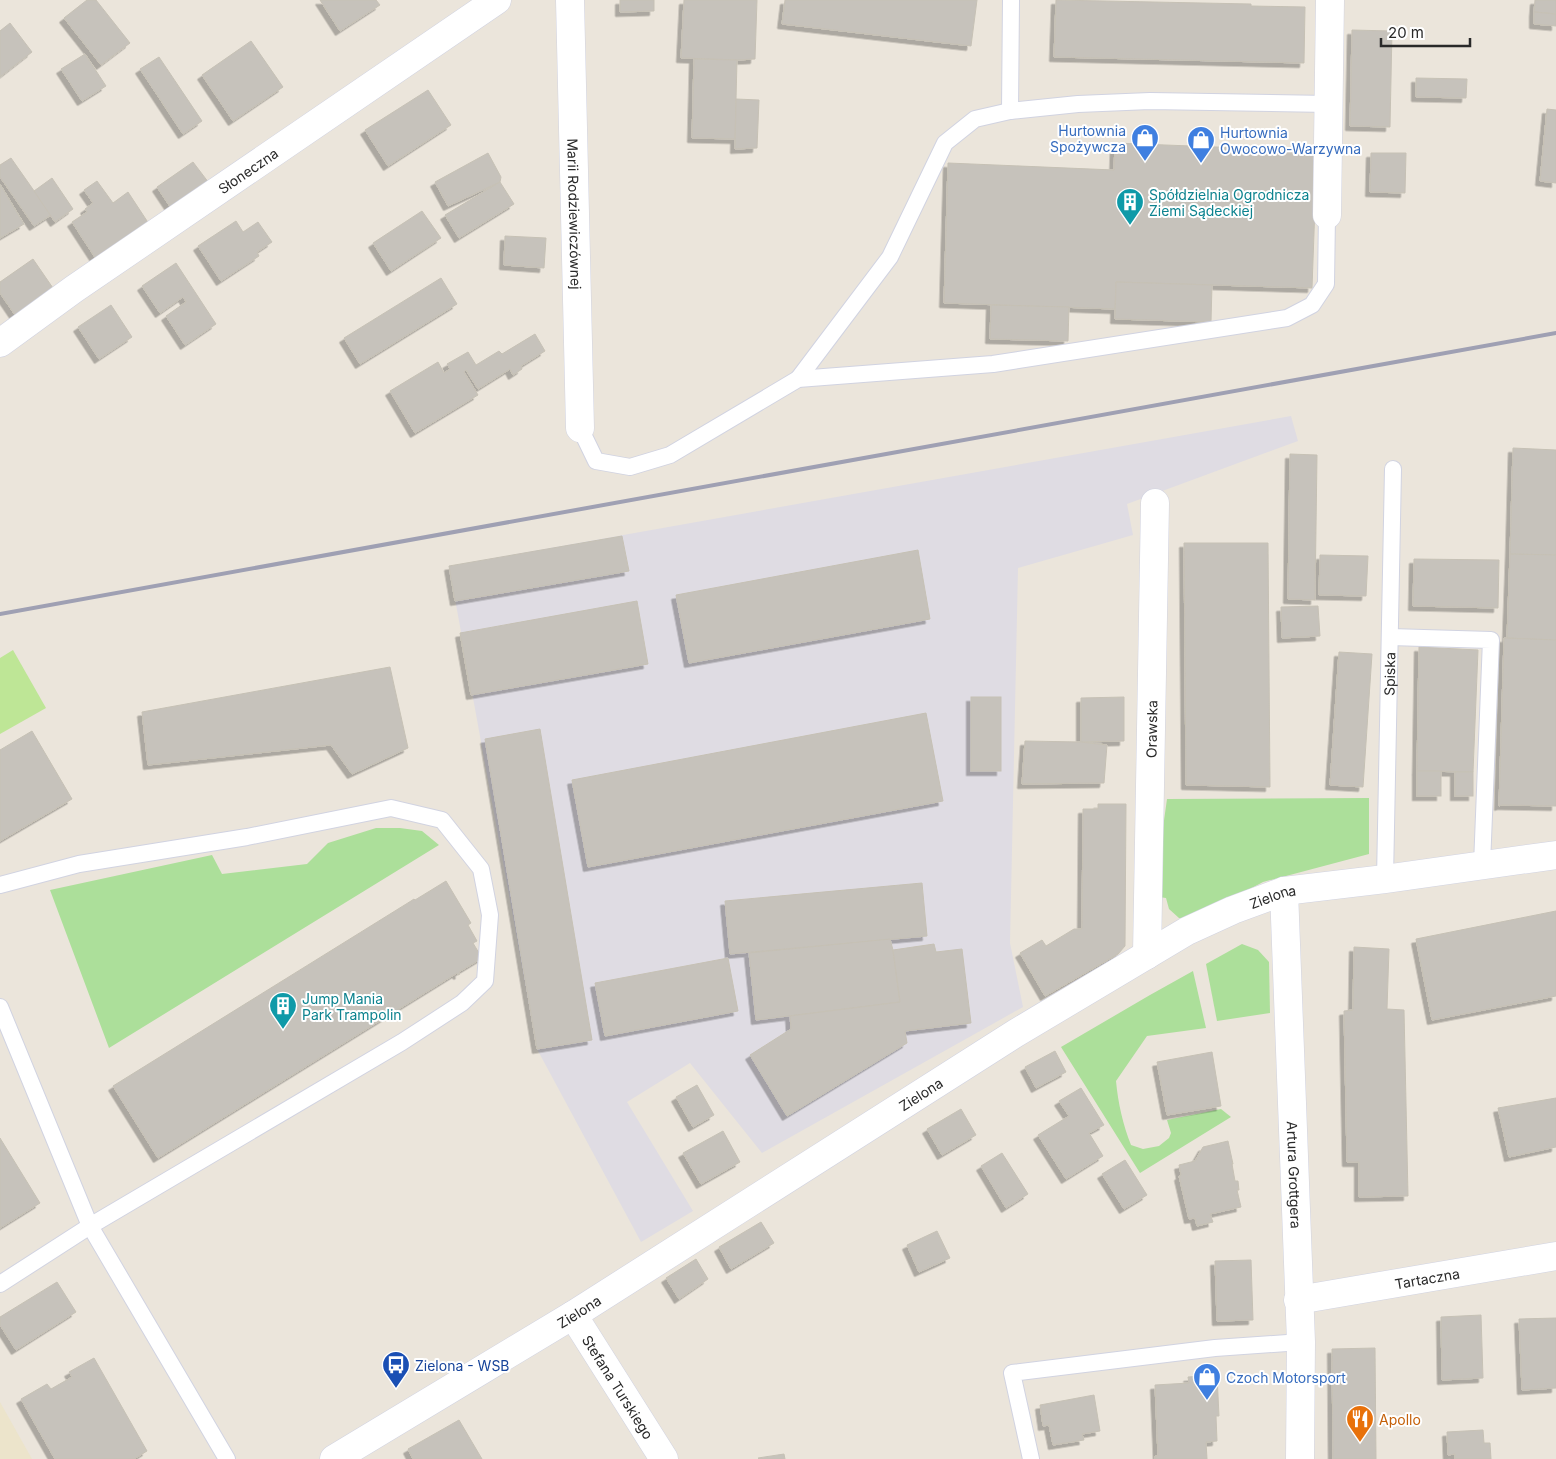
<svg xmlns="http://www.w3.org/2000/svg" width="1556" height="1459" viewBox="0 0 1556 1459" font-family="Inter,sans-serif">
<defs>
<filter id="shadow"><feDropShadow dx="-4.5" dy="4.5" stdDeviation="0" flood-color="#0004"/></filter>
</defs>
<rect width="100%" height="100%" fill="#ebe5db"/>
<!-- industrial -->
<polygon fill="#dfdce3" points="1291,416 1298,441 1127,504 1133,535 1018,568 1010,943 1023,1007 762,1153 690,1063 627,1102 693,1211 641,1242 537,1049 449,566"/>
<!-- education -->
<polygon fill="#ece4cb" points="0,1402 32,1459 0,1459"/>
<!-- green -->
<g fill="#acdf9a">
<polygon points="1369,798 1369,854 1263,882 1193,919 1179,918 1169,909 1166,898 1159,897 1160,849 1167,799"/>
<polygon points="376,828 400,828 422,831 439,845 109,1048 50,890 212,855 222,874 307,864 328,843"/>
<polygon points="1242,944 1258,950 1269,962 1270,1013 1217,1021 1206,964"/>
<path d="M1193,971L1206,1028L1147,1036L1116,1081C1118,1103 1123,1125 1131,1145L1143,1149L1159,1146L1169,1138L1171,1133L1167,1120L1221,1109L1231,1117L1140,1173L1061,1047L1150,995Z"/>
</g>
<!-- pitch -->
<polygon fill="#bee696" points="13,650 46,708 0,734 0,658"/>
<!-- building -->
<g fill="#c6c2bb" stroke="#c6c1b5" filter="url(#shadow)">
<polygon points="87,0 96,0 130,43 101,65 64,18"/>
<polygon points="320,0 376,0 380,5 340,31"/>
<polygon points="620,0 654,0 654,11 620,12"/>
<polygon points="684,0 757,0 755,59 737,60 681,58"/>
<polygon points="785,0 977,0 971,46 782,24"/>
<polygon points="1056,0 1251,4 1251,6 1305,7 1304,63 1054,57"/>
<polygon points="1535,0 1556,0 1556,14 1534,12"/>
<polygon points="1534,12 1556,14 1556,26 1534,24"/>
<polygon points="10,23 32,52 0,77 0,31"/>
<polygon points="1352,30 1392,31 1390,127 1350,126"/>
<polygon points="251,41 283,87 233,121 202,75"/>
<polygon points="85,54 106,86 82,101 61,69"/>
<polygon points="159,57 202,121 183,134 140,69"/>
<polygon points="694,59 737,60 735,139 692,138"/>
<polygon points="1416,78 1467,79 1466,98 1416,97"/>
<polygon points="428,90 451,125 388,166 365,130"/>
<polygon points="736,99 759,100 757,148 735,149"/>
<polygon points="1547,109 1556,110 1556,183 1540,181"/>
<polygon points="1115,143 1317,151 1312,288 1116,282 1115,309 944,303 948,163 1114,170"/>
<polygon points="488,153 501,177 500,182 448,206 435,182"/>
<polygon points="1371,153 1406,153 1405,193 1370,192"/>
<polygon points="11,158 51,215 34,226 0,177 0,165"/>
<polygon points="193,162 212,187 175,214 157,187"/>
<polygon points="52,178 73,209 55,222 34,191"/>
<polygon points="97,181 113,203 128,192 151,227 98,262 72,222 87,212 85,209 93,203 84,190"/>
<polygon points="500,182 514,204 459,238 445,215"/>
<polygon points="0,184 24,224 0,238"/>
<polygon points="422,211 441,238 391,271 373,243"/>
<polygon points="236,221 243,232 258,222 272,242 257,252 259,256 221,281 198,246"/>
<polygon points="505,236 546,238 544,268 504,265"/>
<polygon points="33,259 55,291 17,318 0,293 0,282"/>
<polygon points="176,263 216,324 185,345 166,316 186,302 183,297 160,313 142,286"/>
<polygon points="441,278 457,304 360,364 344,338"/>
<polygon points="1116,282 1212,285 1211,322 1115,319"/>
<polygon points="111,305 132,337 99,359 78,327"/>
<polygon points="991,305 1069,307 1068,341 990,339"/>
<polygon points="535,334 545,351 521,366 522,369 513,375 510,369 478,389 466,370 464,372 478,395 415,433 390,391 438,362 444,373 450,369 447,364 468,352 476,365 499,351 502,354"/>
<polygon points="1513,448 1556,450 1556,555 1510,554"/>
<polygon points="1290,454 1317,455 1315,600 1288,599"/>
<polygon points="622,536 629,571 455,601 449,566"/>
<polygon points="1184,543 1268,543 1270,787 1186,785"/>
<polygon points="918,550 930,619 689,663 676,595"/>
<polygon points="1510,554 1556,555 1556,640 1507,638"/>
<polygon points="1320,555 1368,556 1366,596 1319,595"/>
<polygon points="1414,559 1499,560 1498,608 1413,606"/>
<polygon points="637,601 648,664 471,695 460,633"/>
<polygon points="1318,606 1320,636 1282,638 1281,607"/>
<polygon points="1504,638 1556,640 1556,806 1502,805 1499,806"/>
<polygon points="1419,647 1478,650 1473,772 1417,771"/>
<polygon points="1339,652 1372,654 1363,787 1330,785"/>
<polygon points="390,667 408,748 352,774 331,745 148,765 142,712"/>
<rect x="971" y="697" width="30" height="74"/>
<polygon points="1124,697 1124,741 1081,742 1081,698"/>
<polygon points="926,713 943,801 588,867 572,780"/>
<polygon points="540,729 592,1040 537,1049 485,739"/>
<polygon points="32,731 72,799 0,841 0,750"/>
<polygon points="1025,741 1081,742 1107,745 1104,783 1022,784"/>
<rect x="1417" y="771" width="24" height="25"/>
<rect x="1455" y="772" width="18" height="24"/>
<polygon points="1098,804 1126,804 1125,946 1118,954 1045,996 1020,953 1042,940 1046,946 1074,929 1082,929 1083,809 1098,809"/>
<polygon points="446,881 471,923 468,925 477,941 473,943 482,958 459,972 460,974 458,975 457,973 158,1158 113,1086 411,901 414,899 415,900"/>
<polygon points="922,883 927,936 730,954 725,901"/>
<polygon points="1556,911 1556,996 1432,1020 1416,939"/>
<polygon points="890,939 893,950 900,1002 756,1020 749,953"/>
<polygon points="934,944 936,952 962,949 971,1023 905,1031 907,1043 787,1116 750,1055 791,1029 790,1016 900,1002 893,950"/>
<polygon points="1354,947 1389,949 1387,1009 1404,1010 1408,1196 1359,1197 1359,1162 1347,1162 1344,1011 1353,1010"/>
<polygon points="728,958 738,1011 605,1036 595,983"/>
<polygon points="1055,1051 1066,1072 1036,1088 1025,1067"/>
<polygon points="1212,1052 1221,1106 1167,1115 1157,1062"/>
<polygon points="697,1085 714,1115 693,1127 676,1097"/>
<polygon points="1081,1088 1104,1125 1089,1133 1103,1156 1066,1179 1038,1135 1069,1116 1059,1101"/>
<polygon points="1556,1098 1556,1147 1509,1157 1498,1108"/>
<polygon points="961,1109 976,1135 942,1155 927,1129"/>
<polygon points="723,1131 740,1162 701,1184 683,1153"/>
<polygon points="0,1138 40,1203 0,1228"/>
<polygon points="1228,1141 1233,1164 1232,1164 1235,1181 1238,1181 1239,1190 1237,1190 1241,1207 1210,1214 1213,1222 1197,1226 1195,1218 1189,1219 1179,1176 1181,1175 1179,1165 1195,1161 1203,1147"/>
<polygon points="1002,1153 1028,1194 1006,1208 981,1166"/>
<polygon points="1125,1160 1147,1195 1124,1209 1102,1174"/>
<polygon points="761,1222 774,1243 731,1269 719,1247"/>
<polygon points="937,1231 950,1258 919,1272 907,1245"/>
<polygon points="696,1259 708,1279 679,1299 666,1278"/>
<polygon points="1251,1260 1253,1320 1217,1321 1215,1261"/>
<polygon points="57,1282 76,1312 16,1350 0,1325 0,1317"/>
<polygon points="1481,1315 1483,1378 1442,1380 1441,1317"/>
<polygon points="1556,1318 1556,1388 1522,1390 1519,1319"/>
<polygon points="1375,1348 1376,1459 1333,1459 1332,1349"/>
<polygon points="94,1358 147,1451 134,1459 55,1459 21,1399 47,1384 51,1389 72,1377 69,1372"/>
<polygon points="1217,1375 1219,1416 1216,1416 1217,1441 1206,1442 1207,1459 1155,1459 1155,1456 1158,1456 1155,1385 1189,1383 1188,1377"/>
<polygon points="1094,1395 1100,1431 1082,1434 1084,1440 1053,1445 1049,1425 1043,1426 1040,1405"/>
<polygon points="459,1420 482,1459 413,1459 408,1449"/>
<polygon points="1483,1430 1484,1443 1490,1443 1491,1459 1455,1459 1455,1454 1448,1455 1447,1432"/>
<polygon points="784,1454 785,1459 759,1459 758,1458"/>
</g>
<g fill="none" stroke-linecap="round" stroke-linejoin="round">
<defs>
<g id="service">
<polyline points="1010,111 1011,0"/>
<polyline points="798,379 890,257 945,143 975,119 1010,111 1078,104 1150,101 1329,104"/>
<polyline points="580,428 596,461 630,467 670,455 798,379 993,364 1287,318 1312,305 1326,284 1327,215"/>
<polyline points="1390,637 1491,640 1482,865"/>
<path id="s1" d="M1385,879L1393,469"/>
<polyline points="0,885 79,864 247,837 391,808 442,820 481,869 490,915 485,981 462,1003 402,1042 90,1226 0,1284"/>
<polyline points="0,1007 90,1226 227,1459"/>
<polyline points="1031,1459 1012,1373 1215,1348 1301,1342"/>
</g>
<g id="minor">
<path id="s2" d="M570,0L580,428"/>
<polyline points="1327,215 1330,0"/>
<path id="s3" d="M0,343L74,289L497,0"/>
<path id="s4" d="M1284,891L1301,1342L1300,1459"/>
<path id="s5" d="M1147,955L1155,503"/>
<path id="s6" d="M1298,1300L1556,1256"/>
<path id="s7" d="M573,1315L664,1459"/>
</g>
<g id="tertiary">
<path id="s8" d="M334,1459L573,1315L1016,1033L1187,931L1233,910L1284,891L1385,879L1556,855"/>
</g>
</defs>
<!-- service casing -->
<use href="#service" stroke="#d1d3e1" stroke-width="18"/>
<!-- minor casing -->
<use href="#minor" stroke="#d1d3e1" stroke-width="29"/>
<!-- tertiary casing -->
<use href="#tertiary" stroke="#d1d3e1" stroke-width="29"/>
<!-- service -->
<use href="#service" stroke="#fff" stroke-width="16"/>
<!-- minor -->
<use href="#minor" stroke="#fff" stroke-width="28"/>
<!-- tertiary -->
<use href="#tertiary" stroke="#fff" stroke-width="28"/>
<!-- rail -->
<polyline stroke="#9fa0b3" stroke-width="4" points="0,614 1556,333"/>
</g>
<!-- icons -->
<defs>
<symbol id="shop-pin" viewBox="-11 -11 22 30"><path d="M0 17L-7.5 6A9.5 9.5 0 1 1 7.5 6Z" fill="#3f7fe0" stroke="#fff"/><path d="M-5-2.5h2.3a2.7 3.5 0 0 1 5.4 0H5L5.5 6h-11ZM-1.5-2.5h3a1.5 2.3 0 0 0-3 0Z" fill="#fff"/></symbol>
<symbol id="building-pin" viewBox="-11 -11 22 30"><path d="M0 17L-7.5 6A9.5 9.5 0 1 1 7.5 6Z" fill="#0f9aa8" stroke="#fff"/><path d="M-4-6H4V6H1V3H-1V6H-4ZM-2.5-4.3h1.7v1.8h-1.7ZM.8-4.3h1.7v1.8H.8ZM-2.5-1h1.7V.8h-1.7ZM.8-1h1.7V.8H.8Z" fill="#fff"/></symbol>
<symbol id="bus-pin" viewBox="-11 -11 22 30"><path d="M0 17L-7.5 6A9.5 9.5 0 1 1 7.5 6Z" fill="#1a4fb4" stroke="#fff"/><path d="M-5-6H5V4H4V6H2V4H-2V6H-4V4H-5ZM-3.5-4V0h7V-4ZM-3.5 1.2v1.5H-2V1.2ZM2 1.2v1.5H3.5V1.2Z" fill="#fff"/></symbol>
<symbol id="restaurant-pin" viewBox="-11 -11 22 30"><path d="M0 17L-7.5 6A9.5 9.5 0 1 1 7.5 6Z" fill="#e8710a" stroke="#fff"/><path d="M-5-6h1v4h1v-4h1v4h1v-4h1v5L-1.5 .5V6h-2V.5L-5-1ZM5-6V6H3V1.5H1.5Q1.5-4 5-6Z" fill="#fff"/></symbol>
</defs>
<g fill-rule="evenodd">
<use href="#shop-pin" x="1129" y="122" width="32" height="43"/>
<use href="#shop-pin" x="1185" y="124" width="32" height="43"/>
<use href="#building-pin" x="1114" y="186" width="32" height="43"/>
<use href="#building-pin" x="267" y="990" width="32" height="43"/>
<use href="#bus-pin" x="380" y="1349" width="32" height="43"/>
<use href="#shop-pin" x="1191" y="1361" width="32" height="43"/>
<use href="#restaurant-pin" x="1344" y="1403" width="32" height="43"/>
</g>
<g text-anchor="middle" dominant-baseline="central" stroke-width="4" stroke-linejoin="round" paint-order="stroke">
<!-- shop labels -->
<g font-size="14" fill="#366cbe" stroke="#fff" text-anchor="start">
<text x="1126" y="130" text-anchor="end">Hurtownia<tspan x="1126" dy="16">Spożywcza</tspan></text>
<text x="1220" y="132">Hurtownia<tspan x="1220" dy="16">Owocowo-Warzywna</tspan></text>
<text x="1226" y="1377">Czoch Motorsport</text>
</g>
<!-- street labels -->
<g font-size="14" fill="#292929" stroke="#fff">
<text stroke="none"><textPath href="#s3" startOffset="302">Słoneczna</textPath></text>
<text stroke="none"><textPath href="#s2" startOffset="214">Marii Rodziewiczównej</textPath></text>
<text stroke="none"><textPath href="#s1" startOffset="205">Spiska</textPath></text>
<text stroke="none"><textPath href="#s5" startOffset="226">Orawska</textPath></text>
<text stroke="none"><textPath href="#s8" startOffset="1096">Zielona</textPath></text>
<text stroke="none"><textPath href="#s8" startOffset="691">Zielona</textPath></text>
<text stroke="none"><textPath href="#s4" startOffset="284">Artura Grottgera</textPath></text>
<text stroke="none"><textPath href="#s6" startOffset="131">Tartaczna</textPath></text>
<text stroke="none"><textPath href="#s8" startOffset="286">Zielona</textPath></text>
<text stroke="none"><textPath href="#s7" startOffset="85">Stefana Turskiego</textPath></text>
</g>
<!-- culture labels -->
<g font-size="14" fill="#0d838f" stroke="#fff" text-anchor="start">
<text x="1149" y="194">Spółdzielnia Ogrodnicza<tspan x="1149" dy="16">Ziemi Sądeckiej</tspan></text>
<text x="302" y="998">Jump Mania<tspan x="302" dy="16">Park Trampolin</tspan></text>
</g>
<!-- transit labels -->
<g font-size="14" fill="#164399" stroke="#fff" text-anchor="start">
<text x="415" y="1365">Zielona - WSB</text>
</g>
<!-- food labels -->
<g font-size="14" fill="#c56008" stroke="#fff" text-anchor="start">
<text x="1379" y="1419">Apollo</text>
</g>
</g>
<!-- scale -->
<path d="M1381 38v8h89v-8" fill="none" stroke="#292929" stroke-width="2.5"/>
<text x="1388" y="38" font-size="15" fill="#292929" stroke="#ffffff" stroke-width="4" paint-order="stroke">20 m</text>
</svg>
